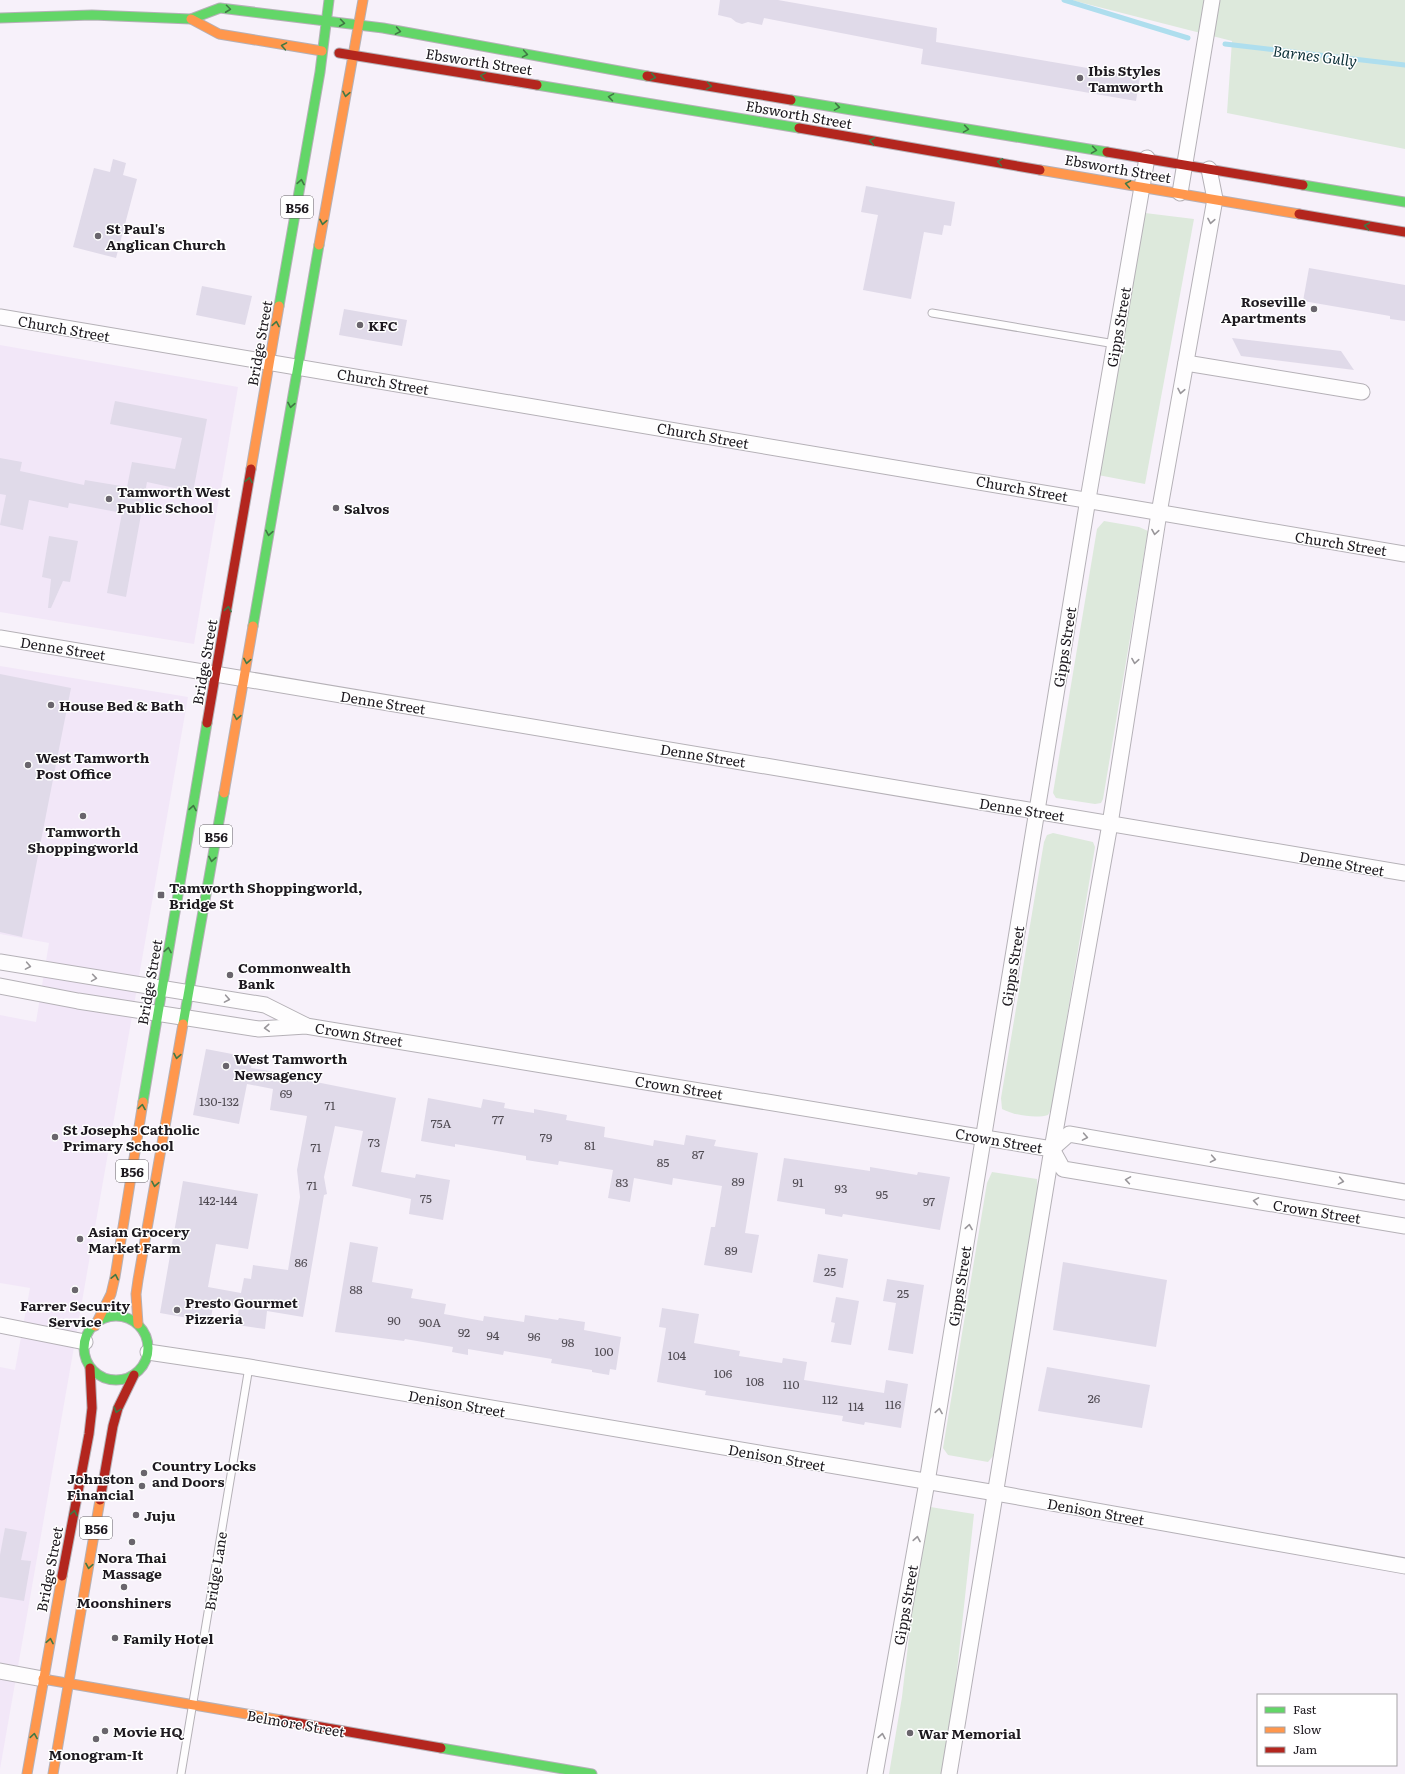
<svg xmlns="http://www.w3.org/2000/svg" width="1405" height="1774" viewBox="0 0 1405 1774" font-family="Literata,serif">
<rect width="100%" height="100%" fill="#f7f1fa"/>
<!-- built -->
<g fill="#f2e7f8">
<polygon points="0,345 238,387 194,644 0,612"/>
<polygon points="0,666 188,697 0,1769 0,1367 15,1370 30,1288 0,1283 0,1015 36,1022 49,943 0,934"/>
</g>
<!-- green -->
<g fill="#dde9dc">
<polygon points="1071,0 1405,0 1405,149 1227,113 1232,41"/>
<polygon points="1145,213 1194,219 1145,484 1098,475"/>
<polygon points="1104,521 1139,527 1148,531 1103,799 1101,803 1095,804 1056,798 1053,793 1097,529"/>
<path d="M1053,833L1093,842L1095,847L1052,1108L1048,1115C1036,1119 1013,1115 1002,1109L1001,1098L1044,842L1047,835Z"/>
<polygon points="992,1172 1037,1179 1038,1193 993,1456 988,1462 948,1455 943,1448 987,1183"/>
<polygon points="924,1506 974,1514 952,1717 941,1774 889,1774 902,1697"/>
</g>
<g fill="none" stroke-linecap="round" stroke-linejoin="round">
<!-- stream -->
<g stroke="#aedeee" stroke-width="5">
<polyline points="1064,0 1188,38"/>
<polyline points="1225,44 1405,65"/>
</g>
</g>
<!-- building -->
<g fill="#e0dae9">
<polygon points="720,0 778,0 937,28 936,42 1140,77 1136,101 921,64 923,49 764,18 762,25 748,22 742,24 736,22 731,18 718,15"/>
<polygon points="113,159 126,163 123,175 137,179 116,258 73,247 94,168 110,172"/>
<polygon points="866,186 955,202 951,226 944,225 942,235 924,232 911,299 863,290 878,215 861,212"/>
<polygon points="1309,268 1405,285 1405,321 1390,319 1390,316 1303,301"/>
<polygon points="202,286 252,296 245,325 196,315"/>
<polygon points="344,309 407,320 402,346 339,335"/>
<polygon points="1232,338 1341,351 1354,370 1241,356"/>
<polygon points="115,401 207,419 193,492 147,482 126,597 107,593 122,513 69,503 68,508 29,500 23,530 0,525 6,495 0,494 0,458 22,462 20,471 84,485 85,480 127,487 132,462 175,469 182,438 110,424"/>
<polygon points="49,536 78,541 70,582 63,581 51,608 48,608 51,579 42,577"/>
<polygon points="0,674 71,688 22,937 0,932"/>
<polygon points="206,1049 253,1058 251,1068 302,1076 301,1079 396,1098 381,1172 415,1178 416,1174 450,1180 443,1220 409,1214 411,1199 352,1186 363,1131 335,1126 324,1177 327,1194 324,1195 303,1317 267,1311 265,1329 237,1325 239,1307 214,1302 210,1322 160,1313 183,1181 258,1194 248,1249 216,1244 208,1287 241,1293 244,1278 251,1279 253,1265 288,1270 300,1197 297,1170 307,1116 270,1110 273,1089 247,1084 239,1124 193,1115"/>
<polygon points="428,1098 481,1108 483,1099 505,1103 504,1108 534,1113 534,1109 567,1115 566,1120 605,1127 604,1137 653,1146 654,1140 684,1145 686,1135 716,1140 714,1146 758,1153 745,1233 759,1235 752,1273 704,1265 711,1227 715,1227 722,1186 673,1178 672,1185 634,1178 630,1202 608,1198 613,1170 559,1161 558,1165 526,1160 526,1156 455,1144 455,1147 421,1141"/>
<polygon points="784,1158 870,1171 870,1167 917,1175 918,1172 950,1177 940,1230 843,1214 842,1217 825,1214 825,1209 777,1201"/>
<polygon points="350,1242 378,1247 372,1282 413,1289 411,1298 446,1304 444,1314 483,1321 484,1316 524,1322 525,1315 558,1320 559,1318 585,1322 584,1330 621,1337 616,1370 610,1369 609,1375 592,1372 592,1370 551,1363 552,1359 504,1351 503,1355 468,1349 468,1355 452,1352 453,1347 405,1339 404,1341 335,1332"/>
<polygon points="818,1254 848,1259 843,1288 813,1282"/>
<polygon points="1063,1262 1167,1280 1156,1347 1053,1330"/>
<polygon points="887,1279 924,1285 913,1354 888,1350 896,1303 883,1301"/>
<polygon points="836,1297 859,1301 851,1345 831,1342 835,1323 831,1322"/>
<polygon points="662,1308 699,1314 694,1343 740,1351 739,1356 782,1363 783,1358 807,1362 804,1380 884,1393 886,1380 908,1384 901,1428 865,1422 864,1425 842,1421 843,1416 705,1395 706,1391 657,1382 666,1328 659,1327"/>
<polygon points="1047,1367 1150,1385 1142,1428 1038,1411"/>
<polygon points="5,1528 27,1532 21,1560 31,1561 24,1601 0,1597 0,1555"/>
</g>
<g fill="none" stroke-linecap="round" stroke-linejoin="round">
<defs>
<g id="lane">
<polyline points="932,313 1115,344"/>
<polyline points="181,1774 249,1367"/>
</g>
<g id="street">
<polyline points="1180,193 1212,0"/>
<polyline points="0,317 1405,554"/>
<polyline points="1186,363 1362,392"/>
<polyline points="0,638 1405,873"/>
<polyline points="0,962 265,1005 305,1025"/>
<polyline points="0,986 78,1001 259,1029 306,1026 1052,1149"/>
<polyline points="1052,1149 1063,1169 1405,1226"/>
<polyline points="1052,1149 1069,1134 1405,1192"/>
<polyline points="0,1325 85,1342"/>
<polyline points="148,1352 249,1367 996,1493 1405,1566"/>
<polyline points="0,1671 43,1679"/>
<polyline points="875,1774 927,1482 1088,499 1147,158"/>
<polyline points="949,1774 1052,1149 1110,824 1159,513 1215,199 1209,169"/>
</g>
<g id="fast">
<polyline points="0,18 92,15 191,19 220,8 326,21"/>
<polyline points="326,21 383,28 647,76"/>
<polyline points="537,85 799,128"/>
<polyline points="791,100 1107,152"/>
<polyline points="1303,185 1405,202"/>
<polyline points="279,306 320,72 329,0"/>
<polyline points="253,626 319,245"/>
<polyline points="183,1024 224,793"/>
<polyline points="143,1102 207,723"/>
<circle cx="116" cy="1348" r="32"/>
<polyline points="441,1748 592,1774"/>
</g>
<g id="slow">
<polyline points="191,19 219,34 322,51"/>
<polyline points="1040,170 1299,214"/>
<polyline points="319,245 363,0"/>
<polyline points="251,469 279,306"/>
<polyline points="224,793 253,626"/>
<polyline points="138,1324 136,1294 138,1280 183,1024"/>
<polyline points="95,1326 111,1294 115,1277 143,1102"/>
<polyline points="43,1679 281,1720"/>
<polyline points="27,1774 62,1576"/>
<polyline points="53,1774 100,1500"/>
</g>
<g id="jam">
<polyline points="339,53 537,85"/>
<polyline points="647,76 791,100"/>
<polyline points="799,128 1040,170"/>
<polyline points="1107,152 1303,185"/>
<polyline points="1299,214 1405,232"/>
<polyline points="207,723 251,469"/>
<polyline points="100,1500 113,1426 118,1408 134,1375"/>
<polyline points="62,1576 89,1434 92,1408 90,1368"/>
<polyline points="281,1720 441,1748"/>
</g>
</defs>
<!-- lane casing -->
<use href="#lane" stroke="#b5b1b7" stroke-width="9"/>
<!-- street casing -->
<use href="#street" stroke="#b5b1b7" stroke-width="17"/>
<!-- fast casing -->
<use href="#fast" stroke="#b5b1b7" stroke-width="11"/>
<!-- slow casing -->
<use href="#slow" stroke="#b5b1b7" stroke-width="11"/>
<!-- jam casing -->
<use href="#jam" stroke="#b5b1b7" stroke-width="11"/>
<!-- lane -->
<use href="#lane" stroke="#fefdfe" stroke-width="7"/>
<!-- street -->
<use href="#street" stroke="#fefdfe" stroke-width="15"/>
<!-- fast -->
<use href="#fast" stroke="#63d668" stroke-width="9"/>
<!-- slow -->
<use href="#slow" stroke="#ff974d" stroke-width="9"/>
<!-- jam -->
<use href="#jam" stroke="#b3261e" stroke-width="9"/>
</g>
<!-- one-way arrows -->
<defs><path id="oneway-chevron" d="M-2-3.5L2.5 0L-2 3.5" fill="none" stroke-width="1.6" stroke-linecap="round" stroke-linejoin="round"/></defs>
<g stroke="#407844">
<use href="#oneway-chevron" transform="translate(228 9) rotate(7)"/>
<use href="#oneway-chevron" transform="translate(342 23) rotate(8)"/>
<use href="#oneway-chevron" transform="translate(398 31) rotate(10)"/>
<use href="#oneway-chevron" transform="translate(284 46) rotate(-170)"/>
<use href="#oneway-chevron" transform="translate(525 54) rotate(10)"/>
<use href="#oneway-chevron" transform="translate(483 76) rotate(-171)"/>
<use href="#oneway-chevron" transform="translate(653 77) rotate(10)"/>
<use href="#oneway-chevron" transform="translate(709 86) rotate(9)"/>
<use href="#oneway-chevron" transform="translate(346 94) rotate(100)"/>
<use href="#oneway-chevron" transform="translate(611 97) rotate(-171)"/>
<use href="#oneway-chevron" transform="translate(837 107) rotate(9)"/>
<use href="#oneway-chevron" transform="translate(966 129) rotate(9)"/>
<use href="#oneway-chevron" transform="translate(872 141) rotate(-170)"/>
<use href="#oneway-chevron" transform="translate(1094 150) rotate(9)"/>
<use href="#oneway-chevron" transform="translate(1000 162) rotate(-170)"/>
<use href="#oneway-chevron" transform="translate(301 182) rotate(-80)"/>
<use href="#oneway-chevron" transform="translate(1128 184) rotate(-170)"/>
<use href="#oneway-chevron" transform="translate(323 222) rotate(100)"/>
<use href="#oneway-chevron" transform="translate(1367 226) rotate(-170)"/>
<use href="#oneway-chevron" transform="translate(276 324) rotate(-80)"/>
<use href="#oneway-chevron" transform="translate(291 405) rotate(100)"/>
<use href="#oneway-chevron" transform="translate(249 480) rotate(-80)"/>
<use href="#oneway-chevron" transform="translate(269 533) rotate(100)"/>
<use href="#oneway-chevron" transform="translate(228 609) rotate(-80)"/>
<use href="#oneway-chevron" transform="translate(247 661) rotate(100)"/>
<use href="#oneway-chevron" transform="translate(237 717) rotate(100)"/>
<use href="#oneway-chevron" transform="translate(193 808) rotate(-80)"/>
<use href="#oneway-chevron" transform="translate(212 859) rotate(100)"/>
<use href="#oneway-chevron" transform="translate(168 950) rotate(-80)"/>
<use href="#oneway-chevron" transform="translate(177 1056) rotate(100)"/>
<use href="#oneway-chevron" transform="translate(142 1107) rotate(-81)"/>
<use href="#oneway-chevron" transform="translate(155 1184) rotate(100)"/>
<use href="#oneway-chevron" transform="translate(115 1277) rotate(-78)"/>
<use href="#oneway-chevron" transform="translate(117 1410) rotate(107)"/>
<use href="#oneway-chevron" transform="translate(74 1513) rotate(-79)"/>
<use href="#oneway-chevron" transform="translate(89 1566) rotate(100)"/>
<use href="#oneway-chevron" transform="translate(50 1641) rotate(-79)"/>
<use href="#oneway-chevron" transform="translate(34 1736) rotate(-81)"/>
</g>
<g stroke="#99969a">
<use href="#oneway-chevron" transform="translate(1211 221) rotate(100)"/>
<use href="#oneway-chevron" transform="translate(1181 391) rotate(101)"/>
<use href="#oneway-chevron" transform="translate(1155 532) rotate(99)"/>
<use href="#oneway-chevron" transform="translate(1135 661) rotate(99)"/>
<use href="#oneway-chevron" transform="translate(28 966) rotate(10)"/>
<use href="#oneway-chevron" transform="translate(94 978) rotate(9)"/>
<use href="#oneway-chevron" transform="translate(227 999) rotate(10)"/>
<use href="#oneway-chevron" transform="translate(267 1028) rotate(176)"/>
<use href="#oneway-chevron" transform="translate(1085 1137) rotate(10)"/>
<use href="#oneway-chevron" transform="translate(1213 1159) rotate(10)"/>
<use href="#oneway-chevron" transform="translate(1128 1180) rotate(-171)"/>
<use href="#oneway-chevron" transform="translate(1341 1181) rotate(10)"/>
<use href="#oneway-chevron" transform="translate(1256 1201) rotate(-171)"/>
<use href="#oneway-chevron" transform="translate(969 1227) rotate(-81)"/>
<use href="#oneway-chevron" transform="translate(939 1411) rotate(-81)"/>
<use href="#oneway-chevron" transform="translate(917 1539) rotate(-80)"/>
<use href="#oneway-chevron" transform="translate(882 1736) rotate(-80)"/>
</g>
<!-- markers -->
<g fill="#69656c" stroke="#fff" stroke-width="1.5">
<circle cx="1080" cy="78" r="4"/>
<circle cx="98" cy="236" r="4"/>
<circle cx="1314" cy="309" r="4"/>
<circle cx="360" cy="325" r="4"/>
<circle cx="109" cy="499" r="4"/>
<circle cx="336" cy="508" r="4"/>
<circle cx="51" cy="705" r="4"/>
<circle cx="28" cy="765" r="4"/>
<circle cx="83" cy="816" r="4"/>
<rect x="157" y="891" width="8" height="8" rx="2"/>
<circle cx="230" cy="975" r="4"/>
<circle cx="226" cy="1066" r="4"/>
<circle cx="55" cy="1137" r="4"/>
<circle cx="80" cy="1239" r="4"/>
<circle cx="75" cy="1290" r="4"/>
<circle cx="177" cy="1310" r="4"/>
<circle cx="144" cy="1473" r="4"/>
<circle cx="142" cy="1486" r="4"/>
<circle cx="136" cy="1515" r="4"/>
<circle cx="132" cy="1542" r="4"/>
<circle cx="124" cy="1587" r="4"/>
<circle cx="115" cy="1638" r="4"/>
<circle cx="105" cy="1731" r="4"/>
<circle cx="910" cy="1733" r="4"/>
<circle cx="96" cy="1739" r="4"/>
</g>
<g text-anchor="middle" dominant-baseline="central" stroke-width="3" stroke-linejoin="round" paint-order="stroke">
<!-- number labels -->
<g font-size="12" fill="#4f4a52">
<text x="286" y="1093">69</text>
<text x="219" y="1101">130-132</text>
<text x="330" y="1105">71</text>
<text x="498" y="1119">77</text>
<text x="441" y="1123">75A</text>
<text x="546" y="1137">79</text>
<text x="374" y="1142">73</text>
<text x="590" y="1145">81</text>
<text x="316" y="1147">71</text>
<text x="698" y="1154">87</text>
<text x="663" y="1162">85</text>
<text x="738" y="1181">89</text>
<text x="622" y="1182">83</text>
<text x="798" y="1182">91</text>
<text x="312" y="1185">71</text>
<text x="841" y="1188">93</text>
<text x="882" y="1194">95</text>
<text x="426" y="1198">75</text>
<text x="218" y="1200">142-144</text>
<text x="929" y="1201">97</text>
<text x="731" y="1250">89</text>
<text x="301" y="1262">86</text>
<text x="830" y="1271">25</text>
<text x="356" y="1289">88</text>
<text x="903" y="1293">25</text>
<text x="394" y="1320">90</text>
<text x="430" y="1322">90A</text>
<text x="464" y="1332">92</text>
<text x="493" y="1335">94</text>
<text x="534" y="1336">96</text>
<text x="568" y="1342">98</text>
<text x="604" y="1351">100</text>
<text x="677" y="1355">104</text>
<text x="723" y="1373">106</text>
<text x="755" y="1381">108</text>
<text x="791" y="1384">110</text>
<text x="1094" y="1398">26</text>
<text x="830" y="1399">112</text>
<text x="893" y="1404">116</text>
<text x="856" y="1406">114</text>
</g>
<!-- shield labels -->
<g fill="#fff" stroke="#615e62" stroke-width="1">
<rect x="281" y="196" width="32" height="22" rx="3"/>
<rect x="200" y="825" width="32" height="22" rx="3"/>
<rect x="116" y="1160" width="32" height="22" rx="3"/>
<rect x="80" y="1517" width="32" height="22" rx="3"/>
</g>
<g font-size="13" font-weight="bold" fill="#1d191f">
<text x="297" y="207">B56</text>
<text x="216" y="836">B56</text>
<text x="132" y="1171">B56</text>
<text x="96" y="1528">B56</text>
</g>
<!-- street labels -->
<g font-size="14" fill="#1d191f" stroke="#fff">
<text transform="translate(479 61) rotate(9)">Ebsworth Street</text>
<text transform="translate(799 114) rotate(10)">Ebsworth Street</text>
<text transform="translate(1118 168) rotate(10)">Ebsworth Street</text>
<text transform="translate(1118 327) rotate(-80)">Gipps Street</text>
<text transform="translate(64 328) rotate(10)">Church Street</text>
<text transform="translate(259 343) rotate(-80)">Bridge Street</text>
<text transform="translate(383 381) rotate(10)">Church Street</text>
<text transform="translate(703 435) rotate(10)">Church Street</text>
<text transform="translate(1022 488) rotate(10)">Church Street</text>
<text transform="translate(1341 543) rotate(9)">Church Street</text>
<text transform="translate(1064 647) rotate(-81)">Gipps Street</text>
<text transform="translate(63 648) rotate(9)">Denne Street</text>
<text transform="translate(204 662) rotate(-80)">Bridge Street</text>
<text transform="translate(383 702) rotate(9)">Denne Street</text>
<text transform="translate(703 755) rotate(9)">Denne Street</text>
<text transform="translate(1022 809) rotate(9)">Denne Street</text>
<text transform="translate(1342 863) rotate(10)">Denne Street</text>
<text transform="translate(1012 966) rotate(-81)">Gipps Street</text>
<text transform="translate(149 982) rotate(-80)">Bridge Street</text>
<text transform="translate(359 1034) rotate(9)">Crown Street</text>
<text transform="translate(679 1087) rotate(9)">Crown Street</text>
<text transform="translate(999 1140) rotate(10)">Crown Street</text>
<text transform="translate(1317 1211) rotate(9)">Crown Street</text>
<text transform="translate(959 1286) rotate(-81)">Gipps Street</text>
<text transform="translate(457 1403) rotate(10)">Denison Street</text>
<text transform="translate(777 1457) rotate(10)">Denison Street</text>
<text transform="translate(1096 1511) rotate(10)">Denison Street</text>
<text transform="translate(49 1569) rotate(-79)">Bridge Street</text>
<text transform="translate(215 1571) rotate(-81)">Bridge Lane</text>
<text transform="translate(905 1605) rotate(-80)">Gipps Street</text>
<text transform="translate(296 1723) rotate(10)">Belmore Street</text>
</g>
<!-- poi labels -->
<g font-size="14" font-weight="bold" fill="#1d191f" stroke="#fff" text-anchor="start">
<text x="1088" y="70">Ibis Styles<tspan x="1088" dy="16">Tamworth</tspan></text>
<text x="106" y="228">St Paul's<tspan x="106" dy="16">Anglican Church</tspan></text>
<text x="1306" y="301" text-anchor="end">Roseville<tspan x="1306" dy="16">Apartments</tspan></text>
<text x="368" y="325">KFC</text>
<text x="117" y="491">Tamworth West<tspan x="117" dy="16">Public School</tspan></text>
<text x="344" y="508">Salvos</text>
<text x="59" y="705">House Bed &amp; Bath</text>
<text x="36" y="757">West Tamworth<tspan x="36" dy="16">Post Office</tspan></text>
<text x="83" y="831" text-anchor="middle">Tamworth<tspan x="83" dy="16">Shoppingworld</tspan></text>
<text x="169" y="887">Tamworth Shoppingworld,<tspan x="169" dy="16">Bridge St</tspan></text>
<text x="238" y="967">Commonwealth<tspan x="238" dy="16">Bank</tspan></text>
<text x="234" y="1058">West Tamworth<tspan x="234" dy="16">Newsagency</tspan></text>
<text x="63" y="1129">St Josephs Catholic<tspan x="63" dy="16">Primary School</tspan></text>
<text x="88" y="1231">Asian Grocery<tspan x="88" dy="16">Market Farm</tspan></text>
<text x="185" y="1302">Presto Gourmet<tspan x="185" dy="16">Pizzeria</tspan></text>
<text x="75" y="1305" text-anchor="middle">Farrer Security<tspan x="75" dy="16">Service</tspan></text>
<text x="152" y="1465">Country Locks<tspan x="152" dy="16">and Doors</tspan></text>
<text x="134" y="1478" text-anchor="end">Johnston<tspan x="134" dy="16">Financial</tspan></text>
<text x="144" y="1515">Juju</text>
<text x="132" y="1557" text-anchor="middle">Nora Thai<tspan x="132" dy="16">Massage</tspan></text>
<text x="124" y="1602" text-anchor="middle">Moonshiners</text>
<text x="123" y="1638">Family Hotel</text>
<text x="113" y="1731">Movie HQ</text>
<text x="918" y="1733">War Memorial</text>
<text x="96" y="1754" text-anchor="middle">Monogram-It</text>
</g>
<!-- water labels -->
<g font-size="15" font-style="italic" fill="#0b2f37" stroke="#fff">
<text transform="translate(1315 55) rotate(7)">Barnes Gully</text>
</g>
</g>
<!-- legend -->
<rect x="1257" y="1694" width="140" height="72" fill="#ffffff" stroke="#a5a3a5"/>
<rect x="1265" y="1707" width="20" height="6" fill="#63d668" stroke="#a5a3a5"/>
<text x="1293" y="1714" font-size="12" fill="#1d191f">Fast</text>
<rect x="1265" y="1727" width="20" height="6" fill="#ff974d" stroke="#a5a3a5"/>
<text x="1293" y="1734" font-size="12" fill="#1d191f">Slow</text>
<rect x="1265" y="1747" width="20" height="6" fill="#b3261e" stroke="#a5a3a5"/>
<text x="1293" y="1754" font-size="12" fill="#1d191f">Jam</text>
</svg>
